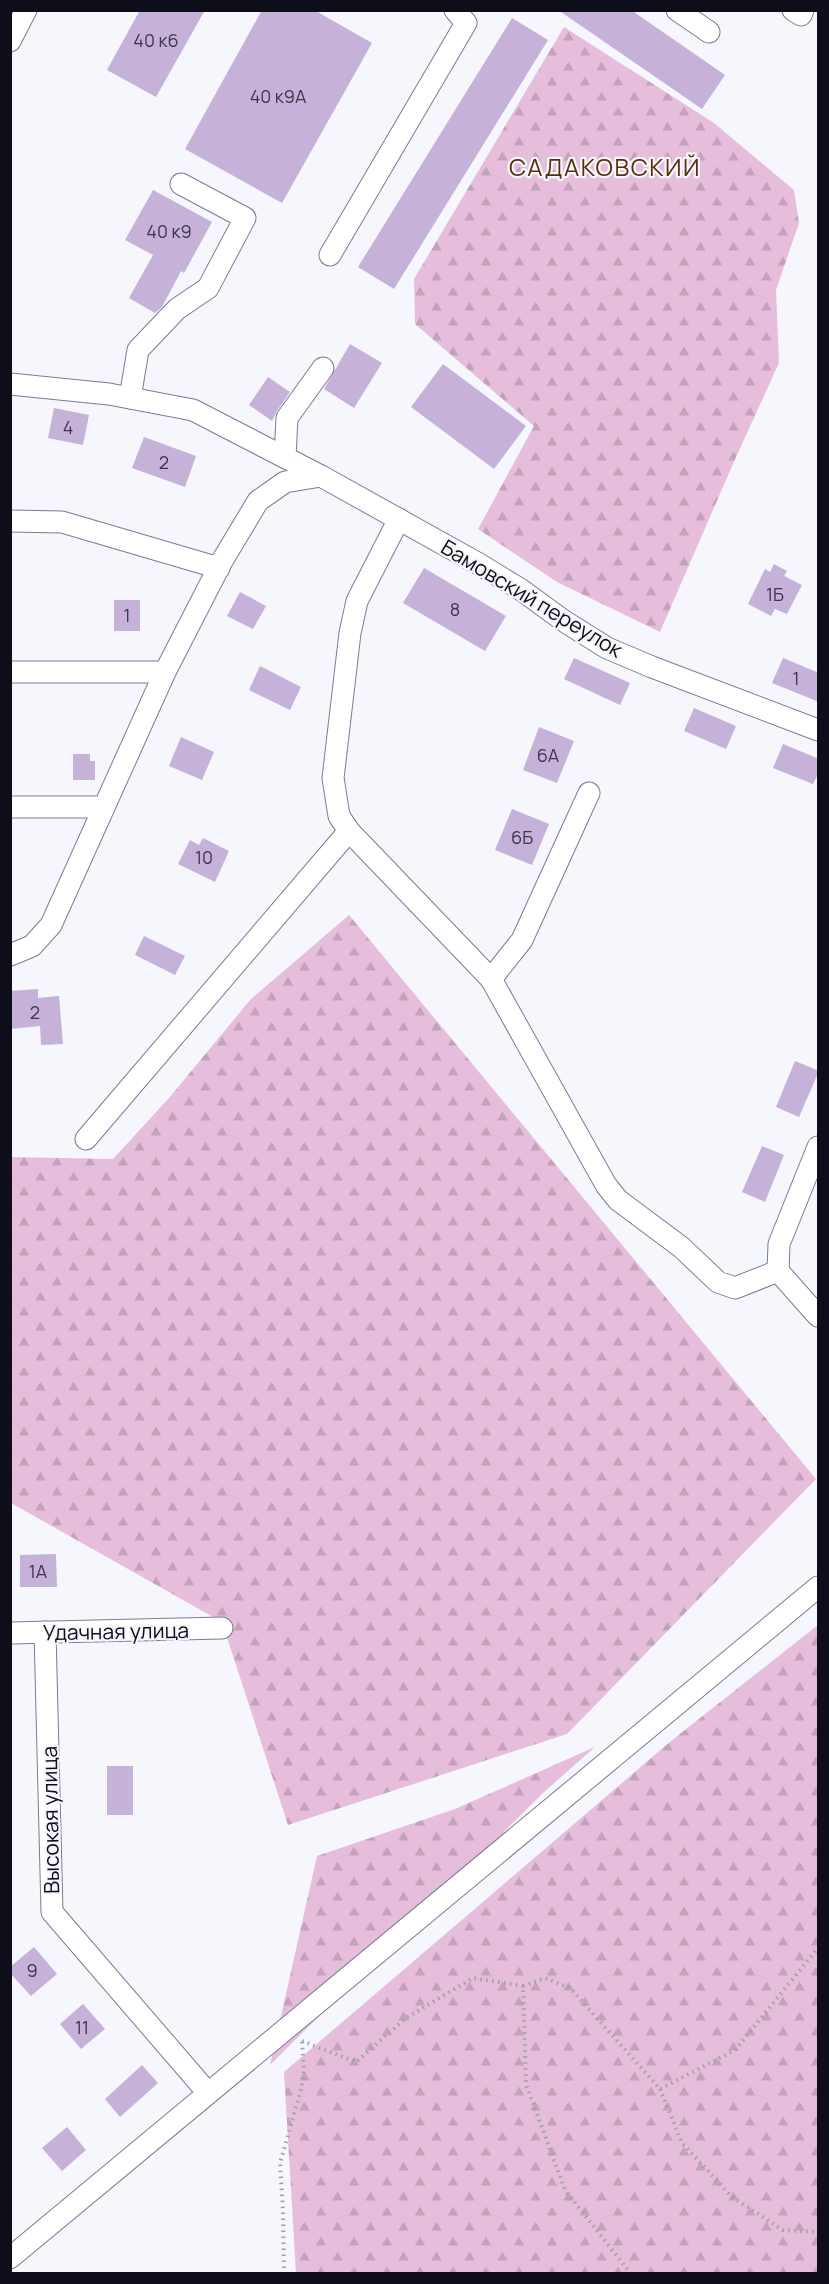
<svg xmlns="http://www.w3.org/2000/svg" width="829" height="2284" viewBox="0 0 829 2284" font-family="Manrope,sans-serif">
<defs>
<pattern id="forest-firs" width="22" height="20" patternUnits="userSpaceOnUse" patternTransform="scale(1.5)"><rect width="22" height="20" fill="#e6bedc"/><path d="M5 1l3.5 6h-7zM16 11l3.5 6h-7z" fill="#c4a2bc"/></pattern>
</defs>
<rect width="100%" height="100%" fill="#f6f6fd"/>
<!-- forest -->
<g fill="url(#forest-firs)">
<polygon points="564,27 714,123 794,190 799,223 776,290 779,363 736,457 660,632 557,582 478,529 534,426 415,324 414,279"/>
<polygon points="349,915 816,1479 567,1734 288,1825 222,1622 11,1503 11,1157 113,1159 169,1098 251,999"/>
<polygon points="818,1625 818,2273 296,2273 284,2072 671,1741"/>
<polygon points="595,1747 543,1793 270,2065 317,1856 455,1809"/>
</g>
<!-- building -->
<g fill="#c6b1d9">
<polygon points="140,10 205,10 156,97 107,70"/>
<polygon points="262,10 314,10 372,43 282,203 185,149"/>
<polygon points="558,10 631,10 725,75 702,109"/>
<polygon points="512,18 548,40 394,289 358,267"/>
<polygon points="153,190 212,222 184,273 181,271 162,307 155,313 129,298 153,255 125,240"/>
<polygon points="350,344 382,363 354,408 324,389"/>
<polygon points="443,364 526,426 494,469 411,407"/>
<polygon points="268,377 290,392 277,411 272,421 249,405"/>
<polygon points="54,408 89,415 83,445 48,438"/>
<polygon points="144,437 196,456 185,487 132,468"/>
<polygon points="774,564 787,571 784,576 802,585 787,614 775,609 771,616 748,604 765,569 770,572"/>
<polygon points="424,568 506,616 485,651 403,603"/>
<polygon points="240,592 266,606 253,629 227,616"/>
<rect x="114" y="600" width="26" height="31"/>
<polygon points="574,658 630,683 620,705 564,679"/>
<polygon points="783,658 819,673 819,702 772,683"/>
<polygon points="260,666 301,687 290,710 249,690"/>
<polygon points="694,708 736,726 726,749 684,731"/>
<polygon points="539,727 574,741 557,783 523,770"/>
<polygon points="181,737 214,752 202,780 169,766"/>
<polygon points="783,744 819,759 819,772 813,784 773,768"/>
<polygon points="73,754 90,754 90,761 95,761 95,780 73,780"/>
<polygon points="512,809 549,824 532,865 495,850"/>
<polygon points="203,838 229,851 215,882 178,864 190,840 199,845"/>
<polygon points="144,936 185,956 175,975 135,955"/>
<polygon points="38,989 38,998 59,996 63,1044 41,1045 40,1026 10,1029 10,991"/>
<polygon points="795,1061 819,1071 799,1117 776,1107"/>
<polygon points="762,1146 784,1155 765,1202 742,1192"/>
<polygon points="56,1554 57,1587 20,1587 20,1555"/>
<rect x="107" y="1766" width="26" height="49"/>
<polygon points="34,1947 57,1974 31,1996 10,1973 10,1967"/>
<polygon points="83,2004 105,2029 81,2049 60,2024"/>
<polygon points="142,2065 158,2083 120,2117 105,2099"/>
<polygon points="67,2127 86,2150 62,2171 42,2148"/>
</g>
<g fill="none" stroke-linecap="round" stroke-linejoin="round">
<defs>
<g id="minor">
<polyline points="677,10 709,32"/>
<polyline points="793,10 801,15 803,10"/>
<polyline points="10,41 26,10"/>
<polyline points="330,255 466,23 455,10"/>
<polyline points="10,384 109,394 193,410 321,476 479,564 520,589 564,621 607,648 652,667 818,730"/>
<polyline points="130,398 138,350 177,309 208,288 245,218 181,184"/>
<polyline points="285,457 287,418 323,368"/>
<polyline points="399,519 357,601 350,633 333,778 339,816 349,831 491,979 606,1185 618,1200 681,1247 718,1282 735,1288 778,1271"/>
<polyline points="10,521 62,522 219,568"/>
<polyline points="10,672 165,672"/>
<polyline points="10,807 104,807"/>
<polyline points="10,955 32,946 51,925 165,672 222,561 258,501 285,482 321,476"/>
<polyline points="491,979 522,940 589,793"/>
<polyline points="86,1139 349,831"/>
<polyline points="778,1271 779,1244 818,1147"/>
<polyline points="778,1271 818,1316"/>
<polyline points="45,1632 52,1912 208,2093"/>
<polyline points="10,1633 222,1628"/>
<polyline points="10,2258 818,1587"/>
</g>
</defs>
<!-- minor casing -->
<use href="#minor" stroke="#797b9a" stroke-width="23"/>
<!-- path -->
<g stroke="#9f9fa8" stroke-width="4" stroke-dasharray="1.5 4.5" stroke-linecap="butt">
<polyline points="302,2041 356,2062 406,2018 473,1978 523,1986"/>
<polyline points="660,2089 682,2143 732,2197 783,2230 818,2232"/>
<polyline points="284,2274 283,2211 280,2163 301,2090 304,2070 302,2041"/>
<polyline points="631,2274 565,2190 526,2084 523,1986 545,1978 570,1988 660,2089 735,2050 818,1948"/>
</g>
<!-- minor -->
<use href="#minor" stroke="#fff" stroke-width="21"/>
</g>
<g text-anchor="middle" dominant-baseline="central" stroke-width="4.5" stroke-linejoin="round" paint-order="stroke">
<!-- number labels -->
<g font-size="18" fill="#3b3749">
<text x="156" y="40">40 к6</text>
<text x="278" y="96">40 к9А</text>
<text x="169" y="231">40 к9</text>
<text x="68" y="427">4</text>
<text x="164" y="462">2</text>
<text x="775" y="594">1Б</text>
<text x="455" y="609">8</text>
<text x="127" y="615">1</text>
<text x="796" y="678">1</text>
<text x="548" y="755">6А</text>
<text x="522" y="837">6Б</text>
<text x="204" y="857">10</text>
<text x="35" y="1012">2</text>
<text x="38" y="1571">1А</text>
<text x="32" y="1970">9</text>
<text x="82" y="2027">11</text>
</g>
<!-- street labels -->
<g font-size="21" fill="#0d0e19" stroke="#f6f6fd">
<text transform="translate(532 598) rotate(31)">Бамовский переулок</text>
<text transform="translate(116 1631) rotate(-1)">Удачная улица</text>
<text transform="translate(50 1820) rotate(-91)">Высокая улица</text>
</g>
<!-- quarter labels -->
<g font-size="24" letter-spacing="1.5" fill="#5a2d08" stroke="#f6f6fd">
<text x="605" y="166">САДАКОВСКИЙ</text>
</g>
</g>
<!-- border -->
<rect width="829" height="2284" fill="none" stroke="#0d0e19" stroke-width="24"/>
</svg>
